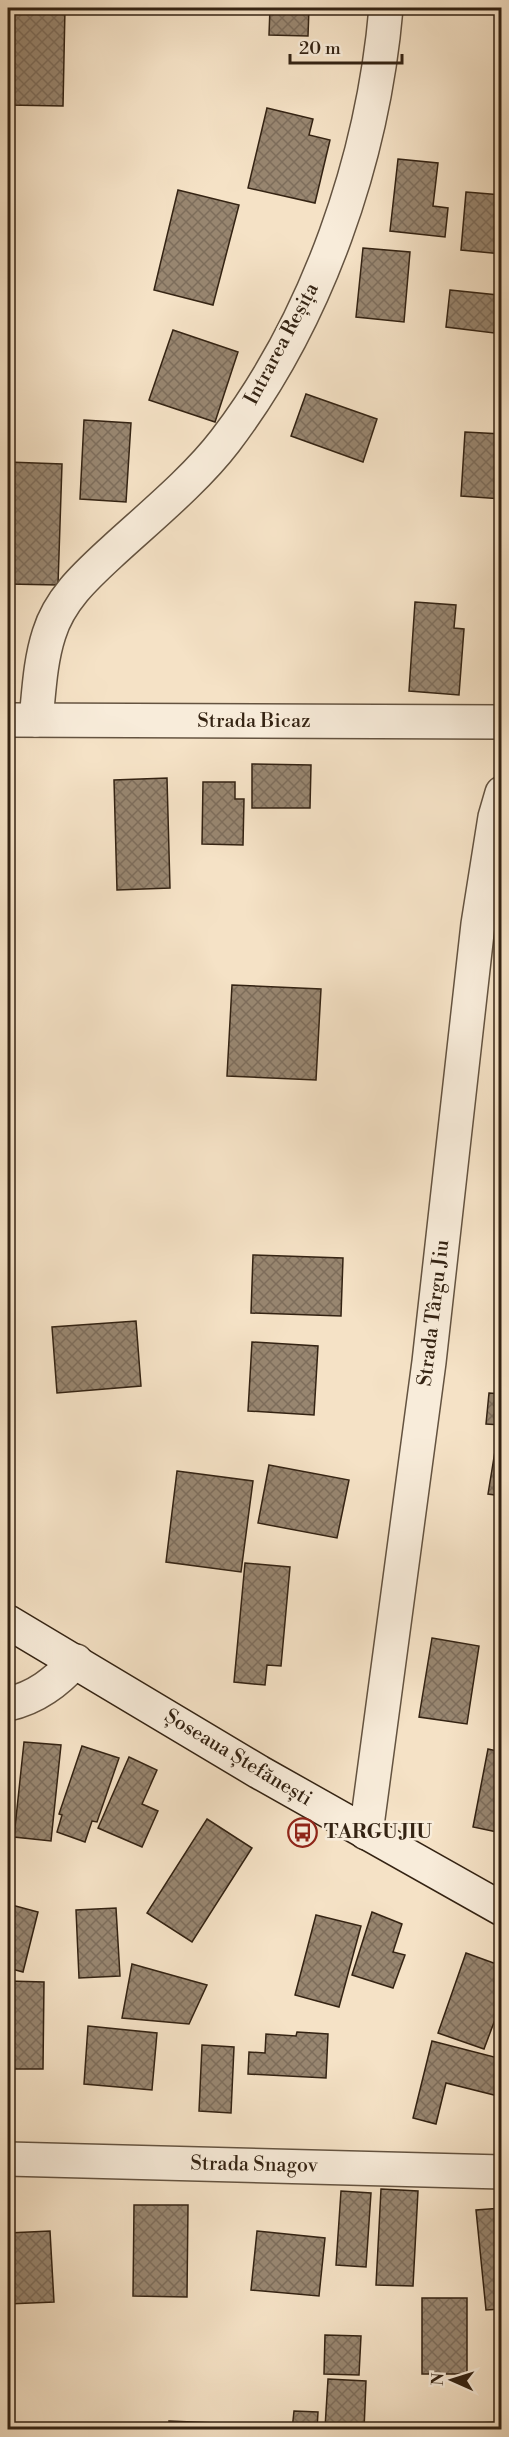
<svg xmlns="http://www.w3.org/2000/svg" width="509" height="2437" viewBox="0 0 509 2437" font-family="'Libre Bodoni',serif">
<defs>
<pattern id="building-cross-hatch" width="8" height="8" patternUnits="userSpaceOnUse" patternTransform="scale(1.5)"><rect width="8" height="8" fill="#988670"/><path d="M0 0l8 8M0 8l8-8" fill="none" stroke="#7d6d5b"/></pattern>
</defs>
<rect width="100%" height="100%" fill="#f5e2c6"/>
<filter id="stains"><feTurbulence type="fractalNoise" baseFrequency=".00333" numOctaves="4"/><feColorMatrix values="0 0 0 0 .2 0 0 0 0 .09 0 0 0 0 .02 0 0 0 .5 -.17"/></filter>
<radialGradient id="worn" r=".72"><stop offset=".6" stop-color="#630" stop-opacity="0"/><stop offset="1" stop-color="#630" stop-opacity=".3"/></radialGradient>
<!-- building -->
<g fill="url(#building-cross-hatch)" stroke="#342313" stroke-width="1.5">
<polygon points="8,8 65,8 63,106 8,105"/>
<polygon points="270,8 309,8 308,36 269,35"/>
<polygon points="267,108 313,119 309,135 330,140 315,203 248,188"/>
<polygon points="398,159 438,163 433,206 448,208 445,237 390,231"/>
<polygon points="178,190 239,205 213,305 154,290"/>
<polygon points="466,192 502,195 502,254 461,250"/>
<polygon points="363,248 410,252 404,322 356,317"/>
<polygon points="450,290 498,295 494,333 446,327"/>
<polygon points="173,330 238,352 215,422 149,400"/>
<polygon points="306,394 377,419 363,462 291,436"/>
<polygon points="84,420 131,423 126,502 80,499"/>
<polygon points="465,432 502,434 502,499 461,496"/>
<polygon points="8,462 62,464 58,585 8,584"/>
<polygon points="415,602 456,605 454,628 464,629 459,695 409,691"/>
<polygon points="252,764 311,765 310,808 252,808"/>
<polygon points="167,778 170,888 117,890 114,780"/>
<polygon points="203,782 235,782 235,799 244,799 243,845 202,844"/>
<polygon points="232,985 321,989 316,1080 227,1076"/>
<polygon points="8,1226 14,1301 8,1301"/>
<polygon points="253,1255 343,1258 341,1316 251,1313"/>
<polygon points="136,1321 141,1386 57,1393 52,1327"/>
<polygon points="252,1342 318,1346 314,1415 248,1411"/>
<polygon points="489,1393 502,1394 502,1425 486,1424"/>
<polygon points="496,1445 502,1446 502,1496 488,1494"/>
<polygon points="269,1465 349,1480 337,1538 258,1523"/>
<polygon points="177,1471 253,1481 241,1572 166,1562"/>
<polygon points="245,1563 290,1567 281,1666 267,1665 265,1685 234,1682"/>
<polygon points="432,1638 479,1646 467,1724 419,1717"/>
<polygon points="24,1742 61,1745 51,1841 14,1837"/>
<polygon points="82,1746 119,1758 97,1822 92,1821 85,1842 57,1832 62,1815 59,1814"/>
<polygon points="488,1749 502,1752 502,1833 473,1827"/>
<polygon points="129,1757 157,1770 142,1804 158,1811 142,1847 98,1828"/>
<polygon points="207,1819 252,1848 192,1942 147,1913"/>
<polygon points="8,1904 38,1912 23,1972 8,1968"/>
<polygon points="116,1908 120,1976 79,1978 76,1910"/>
<polygon points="372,1912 402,1924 393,1952 405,1955 393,1988 352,1975"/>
<polygon points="316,1915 361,1926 339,2007 295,1995"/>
<polygon points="466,1953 502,1966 502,2001 484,2049 438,2033"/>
<polygon points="132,1964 207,1985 189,2024 122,2018"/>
<polygon points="8,1981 44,1982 43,2069 8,2069"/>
<polygon points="88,2026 157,2033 152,2090 84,2084"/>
<polygon points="297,2032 328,2034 326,2078 248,2074 249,2052 265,2053 266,2034 296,2036"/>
<polygon points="432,2041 502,2059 502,2097 446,2083 436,2124 413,2118"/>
<polygon points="202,2045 234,2047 231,2113 199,2111"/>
<polygon points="381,2189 418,2191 413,2286 376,2285"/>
<polygon points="341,2191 371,2193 366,2267 336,2265"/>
<polygon points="134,2205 188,2205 187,2297 133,2296"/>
<polygon points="502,2208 502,2309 486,2310 476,2210"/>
<polygon points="50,2231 54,2302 8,2304 8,2233"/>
<polygon points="257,2231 325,2238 319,2296 251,2290"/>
<rect x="422" y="2298" width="45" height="76"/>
<polygon points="325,2335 361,2336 359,2375 324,2374"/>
<polygon points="328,2379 366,2381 364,2430 325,2428"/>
<polygon points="294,2411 318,2412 317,2430 292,2430"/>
<polygon points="169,2421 239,2424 239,2430 169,2430"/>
<polygon points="502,2422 502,2430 477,2430 477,2423"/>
</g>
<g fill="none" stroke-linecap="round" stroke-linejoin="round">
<defs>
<g id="street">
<polyline points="8,720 502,722"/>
<path d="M36,720C39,691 40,662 49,634C60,598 88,574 115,549C150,517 196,479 225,441C318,319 373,159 386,8"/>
<path d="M8,1704C36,1698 56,1682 76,1661"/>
<polyline points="366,1833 429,1362 478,924 495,817 502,793"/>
<polyline points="8,2159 502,2172"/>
</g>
<polyline id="secondary" points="8,1622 259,1772 502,1909"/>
</defs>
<!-- street casing -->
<use href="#street" stroke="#645340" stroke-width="36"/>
<!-- secondary casing -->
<use href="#secondary" stroke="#342313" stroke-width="36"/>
<!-- street -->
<use href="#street" stroke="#f8ecda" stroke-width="33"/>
<!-- secondary -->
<use href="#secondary" stroke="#f8ecda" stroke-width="33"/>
</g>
<!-- icons -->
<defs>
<symbol id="bus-ring" viewBox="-11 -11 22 22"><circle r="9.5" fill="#f8ecda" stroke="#8f2418" stroke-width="1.5"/><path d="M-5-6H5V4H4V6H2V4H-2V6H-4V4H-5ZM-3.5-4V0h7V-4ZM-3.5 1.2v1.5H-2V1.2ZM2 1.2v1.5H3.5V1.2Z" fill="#8f2418"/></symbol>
</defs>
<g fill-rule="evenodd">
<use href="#bus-ring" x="286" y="1816" width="33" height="33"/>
</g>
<g text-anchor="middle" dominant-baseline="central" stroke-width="5" stroke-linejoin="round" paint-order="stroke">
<!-- street labels -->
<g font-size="20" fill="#342313" stroke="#f8ecda">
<text transform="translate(282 344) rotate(-62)">Intrarea Reșița</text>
<text x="254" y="721">Strada Bicaz</text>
<text transform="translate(434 1313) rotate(-83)">Strada Târgu Jiu</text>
<text transform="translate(238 1758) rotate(31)">Șoseaua Ștefănești</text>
<text transform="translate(254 2165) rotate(1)">Strada Snagov</text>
</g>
<!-- poi labels -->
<g font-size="20" font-weight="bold" fill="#342313" stroke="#f8ecda" text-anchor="start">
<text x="324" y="1832">TARGU JIU</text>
</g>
</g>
<!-- margin -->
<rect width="509" height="2437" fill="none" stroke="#f5e2c6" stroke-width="30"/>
<rect x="9" y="9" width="491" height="2419" fill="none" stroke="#342313" stroke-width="3"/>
<rect x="15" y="15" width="479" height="2407" fill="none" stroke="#342313" stroke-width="1.5"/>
<!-- north arrow -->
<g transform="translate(452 2380) rotate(273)" stroke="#f8ecda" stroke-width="4.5" paint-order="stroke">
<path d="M0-4.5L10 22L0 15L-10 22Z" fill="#342313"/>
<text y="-9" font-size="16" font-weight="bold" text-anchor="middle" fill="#342313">N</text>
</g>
<!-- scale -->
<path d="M290 54v9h112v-9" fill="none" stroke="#342313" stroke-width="3"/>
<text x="299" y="54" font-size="18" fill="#342313" stroke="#f8ecda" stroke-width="4.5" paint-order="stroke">20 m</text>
<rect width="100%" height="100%" filter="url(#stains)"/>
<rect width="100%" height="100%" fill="url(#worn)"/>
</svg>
